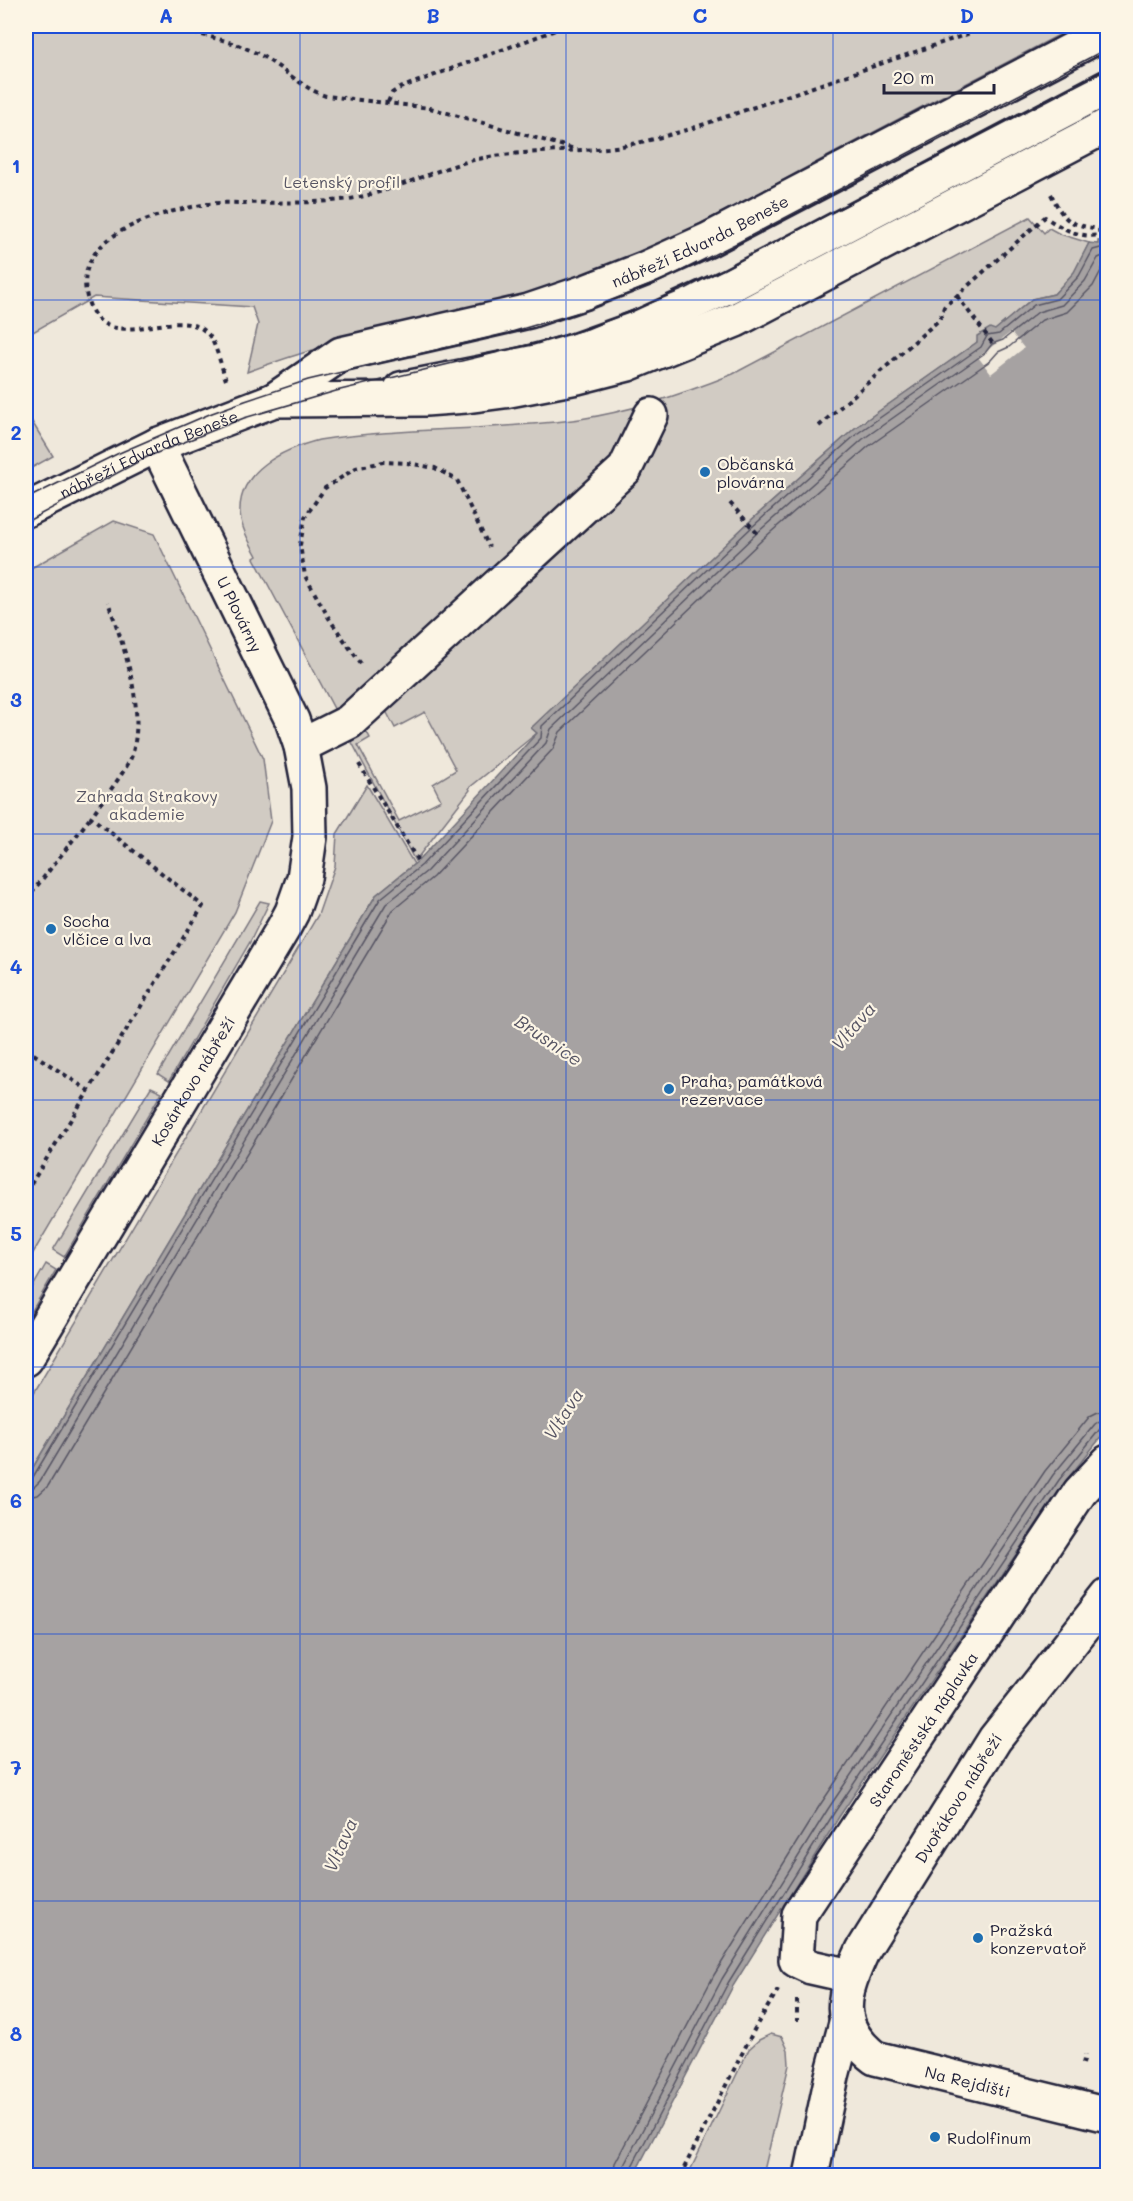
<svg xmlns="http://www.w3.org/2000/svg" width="1133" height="2201" viewBox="0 0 1133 2201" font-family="Mali,sans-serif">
<rect width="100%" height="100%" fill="#efe8db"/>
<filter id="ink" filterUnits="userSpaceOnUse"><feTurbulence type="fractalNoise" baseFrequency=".0167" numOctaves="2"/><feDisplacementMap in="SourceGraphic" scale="12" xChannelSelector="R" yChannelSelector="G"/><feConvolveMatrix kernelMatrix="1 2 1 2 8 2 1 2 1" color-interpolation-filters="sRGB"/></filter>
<g filter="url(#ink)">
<!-- green -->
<g fill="#d1cbc3" stroke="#7a767f" stroke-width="1.5" fill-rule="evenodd">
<path d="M26,26H1076C989,72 902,117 815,163C740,203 666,245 586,274C475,315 357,330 247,372L258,324L252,307L94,297L26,336Z"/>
<path d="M1030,217L1044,233L1049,228L1060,234L1089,243L1074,273L1054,294L1032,299L995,330L855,428L748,523L532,728L537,733L469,788L470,790L415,861L254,558L257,556C250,543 241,528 240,513C238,470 284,449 319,440C405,427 493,431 580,419C633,411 683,394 733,374ZM386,711L395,728L425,712L456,770L433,784L441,800L399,821L358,745L370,738L363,724Z"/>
<polygon points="26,412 53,456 26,471"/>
<polygon points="114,521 154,534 263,759 271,821 235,912 26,1265 26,571"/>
<polygon points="367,785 414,864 376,895 26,1479 26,1406 318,915 335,866 337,834"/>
<polygon points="260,901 269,903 250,942 169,1081 158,1074"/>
<polygon points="151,1087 162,1092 64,1257 53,1250"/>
<polygon points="46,1264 56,1270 26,1321 26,1299"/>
<polygon points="771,2034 782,2037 788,2050 789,2065 763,2175 688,2175 749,2049 759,2040"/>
</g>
<!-- water -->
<polygon fill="#a6a2a2" stroke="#716f79" stroke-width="1.5" points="1107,240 1107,1430 1064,1483 839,1817 733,1986 634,2175 26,2175 26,1479 376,895 418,861 537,733 531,728 748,523 855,428 977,342 977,336 990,328 995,330 1032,299 1054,294 1074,272 1089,243 1098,244 1098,241"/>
<!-- pier -->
<polygon fill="#efe8db" points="1011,332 1024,348 991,374 978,357"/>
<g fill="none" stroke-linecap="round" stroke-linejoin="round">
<!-- shore -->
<g stroke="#575564" stroke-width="1.5">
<polyline points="26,1481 33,1477 380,899 422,865 541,738 542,726 752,527 858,433 981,347 987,336 999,334 1034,305 1057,299 1079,276 1093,250 1108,246"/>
<polyline points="26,1488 34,1487 40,1481 386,904 427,871 546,743 551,729 757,533 863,439 985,353 992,344 1003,340 1038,312 1062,305 1085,281 1098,258 1108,254"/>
<polyline points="26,1497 38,1495 48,1486 393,910 433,877 553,749 560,732 763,539 869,446 990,361 998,352 1009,347 1042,320 1067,312 1093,286 1104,265 1108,263"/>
<polyline points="613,2176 615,2163 714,1975 820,1805 1045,1471 1090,1416 1098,1412 1108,1410"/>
<polyline points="622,2176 623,2167 722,1979 828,1809 1053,1475 1095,1424 1101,1420 1108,1419"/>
<polyline points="629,2176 630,2170 728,1983 834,1813 1059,1480 1100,1429 1108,1427"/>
</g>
<defs>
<g id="minor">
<polyline points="401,389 536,362 574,351 638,328 729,286 1108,87"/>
<polyline points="301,746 349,722 625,469 651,415"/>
<path id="s1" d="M26,1359L284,927L292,912L304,878L310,837L309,788L301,746L292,720L157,445"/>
<path id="s2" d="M1108,1596L995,1739L863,1950C843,1993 832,2025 875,2058L1108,2115"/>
<path id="s3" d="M851,1976L811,1967L796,1960L799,1915L1080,1492L1108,1462"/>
<polyline points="811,2176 832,2076 847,2019"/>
</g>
<g id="major">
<path id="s4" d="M274,400L341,354L529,311L585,292L644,269L708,240L1108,31"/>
<path id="s5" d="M26,510L157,445L274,400L425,399L466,396L504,391L577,377L628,364L736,320L1108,125"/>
</g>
</defs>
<!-- minor casing -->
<use href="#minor" stroke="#22223b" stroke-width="38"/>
<!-- major casing -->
<use href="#major" stroke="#22223b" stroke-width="38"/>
<!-- path -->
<g stroke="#22223b" stroke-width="4" stroke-dasharray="4.5 4.5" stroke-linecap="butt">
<path d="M149,26C184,32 222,36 254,52C280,64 299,87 326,96L430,108L575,149"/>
<polyline points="388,102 392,93 400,88 566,26"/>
<path d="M1051,194C1065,222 1068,224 1099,229L1100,236"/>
<polyline points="957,296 994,345"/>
<path d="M226,380C222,369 216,343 208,334C179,301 106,360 88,301C68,234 160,212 208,204C220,202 233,203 244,203C279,202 315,204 349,199C395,192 437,167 483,158C520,151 559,152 596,149C629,147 662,137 693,128L991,26"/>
<path d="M819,426L940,319L944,307L1045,217C1064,230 1085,241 1108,233"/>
<polyline points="730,503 758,534"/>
<polyline points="361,664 330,620 305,576 300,545 305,517 325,488 356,468 383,462 407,463 435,468 457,480 489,547"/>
<polyline points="359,764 418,861"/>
<polyline points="26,900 91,817"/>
<polyline points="26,1049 89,1091"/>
<path d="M26,1192L203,906L91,817C100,803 128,769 132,755C146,709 124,646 108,602"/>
<polyline points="797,2000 797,2021"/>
<polyline points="1083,2064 1085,2055"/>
<polyline points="680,2176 756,2026 778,1990"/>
</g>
<!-- minor -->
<use href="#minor" stroke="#fcf5e5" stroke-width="33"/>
<!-- major -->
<use href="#major" stroke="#fcf5e5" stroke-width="33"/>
<!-- tram -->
<g stroke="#22223b" stroke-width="1.5">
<polyline points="26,499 117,454 212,413 245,401 308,380 508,333 590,309 661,281 737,243 1108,48"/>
<polyline points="26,522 147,457 244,418 336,391 495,353 587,329 687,288 1108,69"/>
</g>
</g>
</g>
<!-- grid -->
<path fill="none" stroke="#1d4ed8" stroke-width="1.5" stroke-opacity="0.55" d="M300,26V2176M566,26V2176M833,26V2176M26,300H1108M26,567H1108M26,834H1108M26,1100H1108M26,1367H1108M26,1634H1108M26,1901H1108"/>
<!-- markers -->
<g fill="#1f6fb2" stroke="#fcf5e5" stroke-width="2">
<circle cx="705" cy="472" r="6"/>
<circle cx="51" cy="929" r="6"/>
<circle cx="669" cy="1089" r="6"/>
<circle cx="978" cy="1938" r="6"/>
<circle cx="935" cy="2137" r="6"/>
</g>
<g text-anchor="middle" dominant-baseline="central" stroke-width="4.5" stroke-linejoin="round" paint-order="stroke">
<!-- park labels -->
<g font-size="16" fill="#575564" stroke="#fcf5e5">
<text x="342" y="181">Letenský profil</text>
<text x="147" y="795">Zahrada Strakovy<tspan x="147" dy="18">akademie</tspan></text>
</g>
<!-- street labels -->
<g font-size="16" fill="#22223b" stroke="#fcf5e5">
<text stroke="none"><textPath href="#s4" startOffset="459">nábřeží Edvarda Beneše</textPath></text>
<text stroke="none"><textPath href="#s5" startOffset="135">nábřeží Edvarda Beneše</textPath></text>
<text transform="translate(240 614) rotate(64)">U Plovárny</text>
<text stroke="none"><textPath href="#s1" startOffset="324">Kosárkovo nábřeží</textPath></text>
<text stroke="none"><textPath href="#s3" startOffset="326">Staroměstská náplavka</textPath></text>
<text transform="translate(958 1798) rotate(-58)">Dvořákovo nábřeží</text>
<text stroke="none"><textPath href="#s2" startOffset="648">Na Rejdišti</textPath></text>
</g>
<!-- poi labels -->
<g font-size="16" fill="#22223b" stroke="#fcf5e5" text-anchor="start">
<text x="717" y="463">Občanská<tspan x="717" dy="18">plovárna</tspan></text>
<text x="63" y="920">Socha<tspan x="63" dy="18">vlčice a lva</tspan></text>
<text x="681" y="1080">Praha, památková<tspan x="681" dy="18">rezervace</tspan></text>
<text x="990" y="1929">Pražská<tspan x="990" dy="18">konzervatoř</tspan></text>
<text x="947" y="2137">Rudolfinum</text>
</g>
<!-- water labels -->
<g font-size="18" font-style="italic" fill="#575564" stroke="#fcf5e5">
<text transform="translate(853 1026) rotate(-49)">Vltava</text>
<text transform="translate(549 1040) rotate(34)">Brusnice</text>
<text transform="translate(563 1414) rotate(-57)">Vltava</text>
<text transform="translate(340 1845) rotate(-66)">Vltava</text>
</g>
</g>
<!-- margin -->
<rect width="1133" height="2201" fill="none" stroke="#fcf5e5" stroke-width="66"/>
<!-- scale -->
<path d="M884 84v9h110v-9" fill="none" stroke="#22223b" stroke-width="3"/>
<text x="893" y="84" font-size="18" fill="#22223b" stroke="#fcf5e5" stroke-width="4.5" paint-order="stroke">20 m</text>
<rect x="33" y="33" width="1067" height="2135" fill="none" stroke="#1d4ed8" stroke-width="2"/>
<g font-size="20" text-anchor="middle" font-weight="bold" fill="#1d4ed8">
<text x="166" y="23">A</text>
<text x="433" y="23">B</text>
<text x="700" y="23">C</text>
<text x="967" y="23">D</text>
<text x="16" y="173">1</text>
<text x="16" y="440">2</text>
<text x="16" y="707">3</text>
<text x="16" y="974">4</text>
<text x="16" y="1241">5</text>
<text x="16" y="1508">6</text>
<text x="16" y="1775">7</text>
<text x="16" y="2041">8</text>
</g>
</svg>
